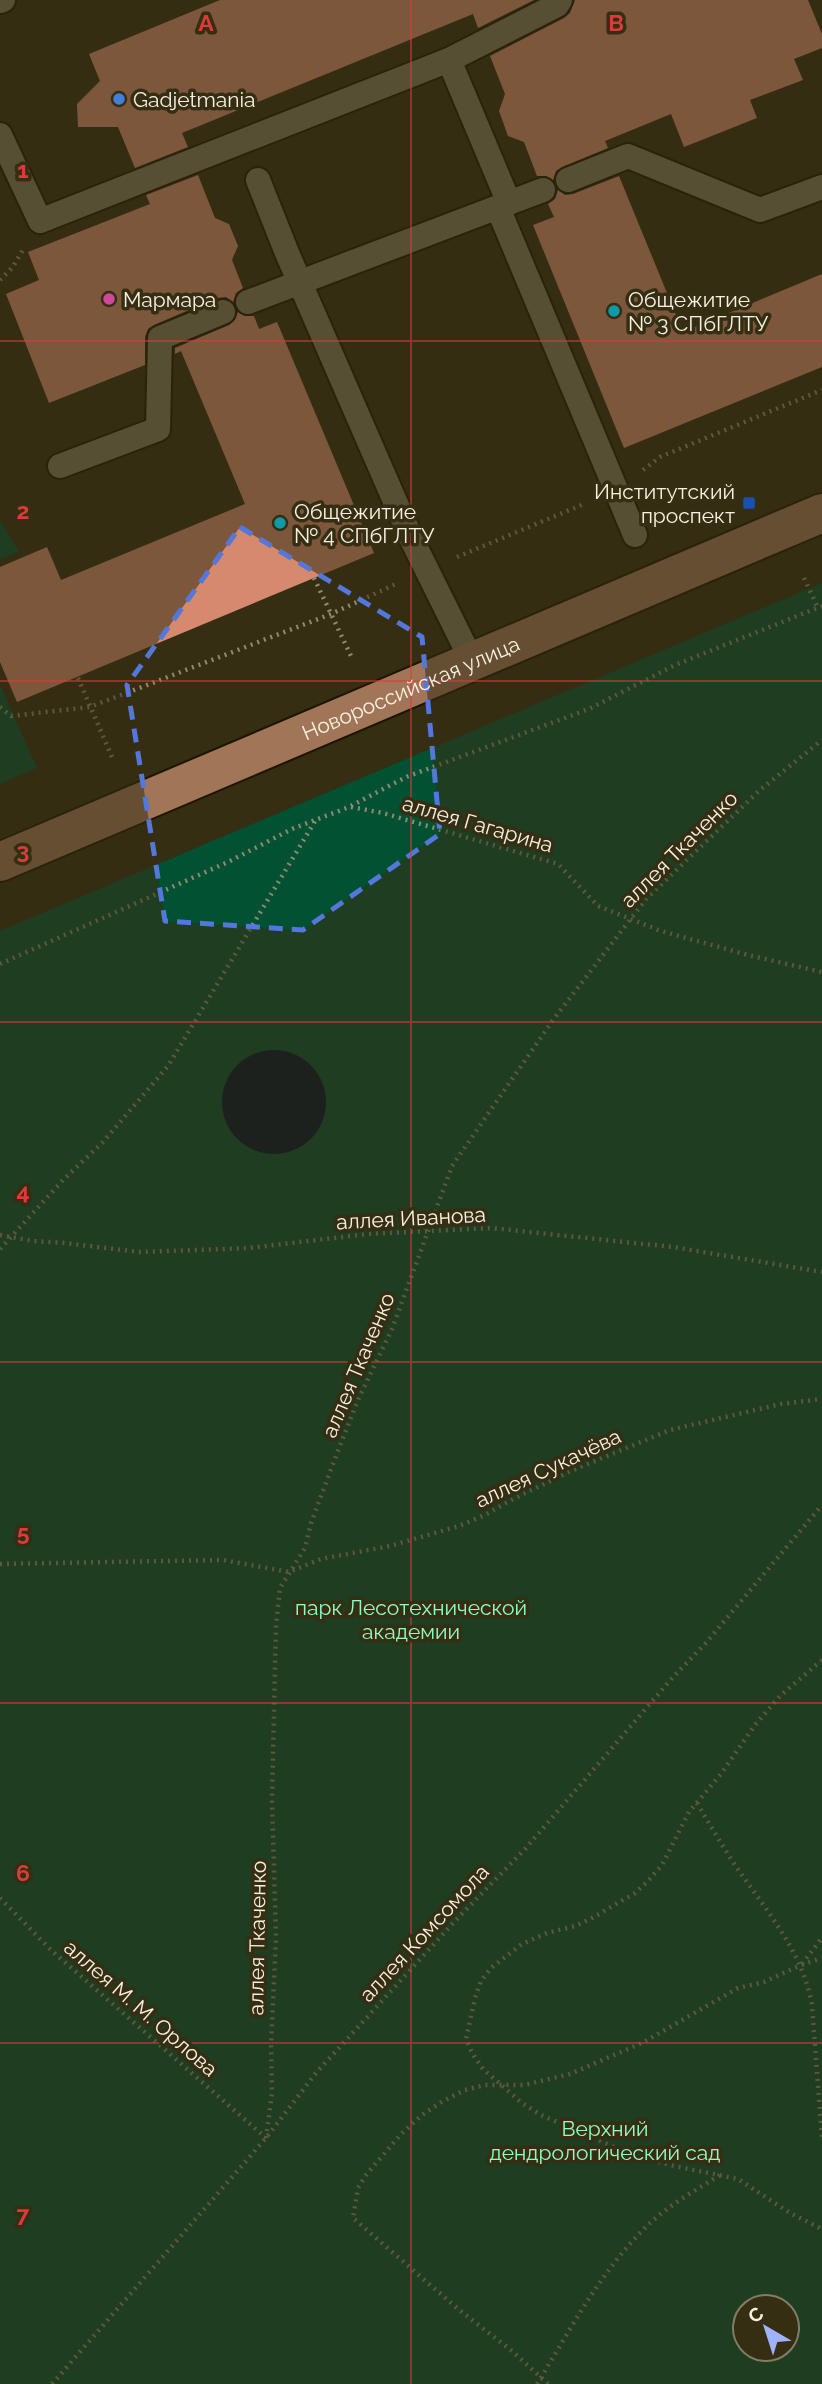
<svg xmlns="http://www.w3.org/2000/svg" width="822" height="2384" viewBox="0 0 822 2384" font-family="Raleway,sans-serif">
<rect width="100%" height="100%" fill="#352e12"/>
<!-- green -->
<g fill="#035133" fill-rule="evenodd">
<polygon points="0,520 19,552 0,559"/>
<path d="M822,583V2384H0V931ZM745,2307H787V2349H745Z"/>
<polygon points="0,685 37,768 0,784"/>
</g>
<!-- water -->
<circle fill="#00122c" cx="274" cy="1102" r="52"/>
<!-- building -->
<g fill="#d5896e">
<polygon points="220,0 534,0 478,28 473,14 182,133 188,147 135,168 118,127 78,127 77,104 100,81 89,54"/>
<polygon points="575,0 808,0 822,34 822,48 794,59 803,80 750,100 757,118 684,147 671,114 605,141 608,148 562,167 556,171 553,180 546,176 537,176 524,142 508,136 499,111 505,94 490,56 564,18 570,13"/>
<polygon points="198,175 215,218 229,224 238,246 232,260 243,288 236,293 233,302 226,297 217,298 154,325 148,329 145,337 145,365 49,403 6,294 39,280 28,252 150,204 146,195"/>
<polygon points="619,176 683,332 822,274 822,367 624,448 533,225 554,217 548,204 555,199 558,190 565,195 573,194"/>
<polygon points="238,312 245,316 254,316 259,329 277,322 374,553 17,702 0,662 0,567 47,547 61,580 245,504 181,351 175,354 175,348 229,325 235,320"/>
</g>
<g fill="none" stroke-linecap="round" stroke-linejoin="round">
<defs>
<g id="service">
<polyline points="0,1 3,0"/>
<polyline points="449,60 509,203"/>
<polyline points="0,135 40,221 449,60 557,5 560,0"/>
<polyline points="258,180 287,253 411,538 472,661"/>
<polyline points="568,180 628,156 760,210 822,187"/>
<polyline points="498,208 635,535"/>
<polyline points="248,302 543,190"/>
<polyline points="60,466 158,429 160,338 223,312"/>
</g>
<g id="secondary">
<path id="s1" d="M0,862L822,513"/>
</g>
</defs>
<!-- service casing -->
<use href="#service" stroke="#1d1500" stroke-width="28"/>
<!-- secondary casing -->
<use href="#secondary" stroke="#1d1500" stroke-width="42"/>
<!-- path -->
<g stroke="#8f8973" stroke-width="4.5" stroke-dasharray="2 5" stroke-linecap="butt">
<polyline points="0,280 12,268 23,250"/>
<polyline points="643,470 660,457 822,390"/>
<polyline points="457,557 584,504"/>
<polyline points="314,578 351,656"/>
<polyline points="804,578 818,608"/>
<polyline points="78,678 112,757"/>
<polyline points="0,707 11,716 90,707 331,614 398,583"/>
<polyline points="351,807 383,813 558,864 598,906 661,931 748,955 822,972"/>
<polyline points="0,964 228,862 292,829 349,807 406,777 589,709 675,665 822,606"/>
<polyline points="0,1235 33,1241 65,1243 139,1252 249,1248 368,1234 491,1228 673,1247 822,1272"/>
<polyline points="0,1249 64,1179 103,1142 168,1066 315,821"/>
<polyline points="0,1564 223,1560 289,1572 321,1559 390,1546 459,1526 485,1515 513,1499 571,1471 670,1430 781,1404 822,1399"/>
<polyline points="822,1660 780,1696 755,1725 721,1774 689,1812 662,1865 648,1881 635,1893 592,1918 575,1926 547,1933 522,1944 491,1968 481,1981 475,1998 466,2039 472,2053 483,2069 522,2103 541,2115 630,2154 674,2166 738,2179 790,2213 822,2229"/>
<path d="M697,1803C710,1825 723,1847 737,1868C767,1911 803,1953 812,2005L822,2138"/>
<polyline points="0,1898 52,1951 266,2138"/>
<polyline points="802,1964 822,1938"/>
<polyline points="266,2138 272,2093 271,2045 276,1938 272,1799 276,1625 280,1588 305,1548 311,1523 334,1461 358,1400 392,1329 452,1166 553,1020 646,899 760,790 822,740"/>
<polyline points="52,2384 266,2138 316,2073 456,1920 526,1848 673,1677 705,1644 822,1505"/>
<path d="M537,2384C569,2332 598,2276 641,2232C663,2208 693,2192 720,2175"/>
<polyline points="548,2384 512,2351 458,2309 353,2218 358,2188 366,2175 401,2134 422,2115 443,2101 465,2090 485,2085 524,2085 570,2074 642,2043 738,1988 764,1982 801,1965 822,1958"/>
</g>
<!-- service -->
<use href="#service" stroke="#81795b" stroke-width="24"/>
<!-- secondary -->
<use href="#secondary" stroke="#a17557" stroke-width="38"/>
</g>
<!-- marked area -->
<path d="M0 0H822V2384H0ZM240,527L422,637L440,834L303,930L165,921L127,685Z" fill="#352e12" fill-opacity=".55" fill-rule="evenodd"/>
<path fill="none" stroke="#5377da" stroke-width="5" stroke-dasharray="14 9" stroke-linejoin="round" d="M240,527L422,637L440,834L303,930L165,921L127,685Z"/>
<!-- grid -->
<path fill="none" stroke="#d93c3a" stroke-width="2" stroke-opacity="0.55" d="M411,0V2384M0,341H822M0,681H822M0,1022H822M0,1362H822M0,1703H822M0,2043H822"/>
<!-- markers -->
<circle fill="#3f7fe0" stroke="#352e12" stroke-width="2.5" cx="119" cy="99" r="7"/>
<circle fill="#d1479c" stroke="#352e12" stroke-width="2.5" cx="109" cy="299" r="7"/>
<g fill="#0f9aa8" stroke="#352e12" stroke-width="2.5">
<circle cx="614" cy="311" r="7"/>
<circle cx="280" cy="523" r="7"/>
</g>
<rect fill="#1a4fb4" stroke="#352e12" stroke-width="2.5" x="742" y="496" width="14" height="14" rx="3.5"/>
<g text-anchor="middle" dominant-baseline="central" stroke-width="7" stroke-linejoin="round" paint-order="stroke">
<!-- poi labels -->
<g font-size="21" fill="#f6f1e1" stroke="#352e12" text-anchor="start">
<text x="133" y="99">Gadjetmania</text>
<text x="123" y="299">Мармара</text>
<text x="628" y="299">Общежитие<tspan x="628" dy="24">№ 3 СПбГЛТУ</tspan></text>
<text x="735" y="491" text-anchor="end">Институтский<tspan x="735" dy="24">проспект</tspan></text>
<text x="294" y="511">Общежитие<tspan x="294" dy="24">№ 4 СПбГЛТУ</tspan></text>
</g>
<!-- street labels -->
<g font-size="21" fill="#f6f1e1" stroke="#352e12">
<text stroke="none"><textPath href="#s1" startOffset="446">Новороссийская улица</textPath></text>
<text transform="translate(478 824) rotate(16)">аллея Гагарина</text>
<text transform="translate(679 849) rotate(-45)">аллея Ткаченко</text>
<text transform="translate(411 1218) rotate(-3)">аллея Иванова</text>
<text transform="translate(358 1365) rotate(-67)">аллея Ткаченко</text>
<text transform="translate(548 1468) rotate(-25)">аллея Сукачёва</text>
<text transform="translate(424 1933) rotate(-47)">аллея Комсомола</text>
<text transform="translate(257 1938) rotate(-89)">аллея Ткаченко</text>
<text transform="translate(141 2008) rotate(41)">аллея М. М. Орлова</text>
</g>
<!-- park labels -->
<g font-size="21" fill="#8dfdc3" stroke="#352e12">
<text x="411" y="1607">парк Лесотехнической<tspan x="411" dy="24">академии</tspan></text>
<text x="605" y="2128">Верхний<tspan x="605" dy="24">дендрологический сад</tspan></text>
</g>
</g>
<g font-size="23" text-anchor="middle" font-weight="bold" fill="#d93c3a" stroke="#352e12" stroke-width="7" stroke-linejoin="round" paint-order="stroke">
<text x="206" y="31">A</text>
<text x="616" y="31">B</text>
<text x="23" y="178">1</text>
<text x="23" y="519">2</text>
<text x="23" y="859">3</text>
<text x="23" y="1200">4</text>
<text x="23" y="1541">5</text>
<text x="23" y="1881">6</text>
<text x="23" y="2222">7</text>
</g>
<!-- north arrow -->
<g transform="translate(766 2328) rotate(321)"><circle r="33" fill="#352e12" stroke="#827c65" stroke-width="2"/>
<path d="M0-5L12 26L0 18L-12 26Z" fill="#a1b2fd"/>
<text y="-10" font-size="19" font-weight="bold" text-anchor="middle" fill="#f6f1e1">С</text>
</g>
</svg>
